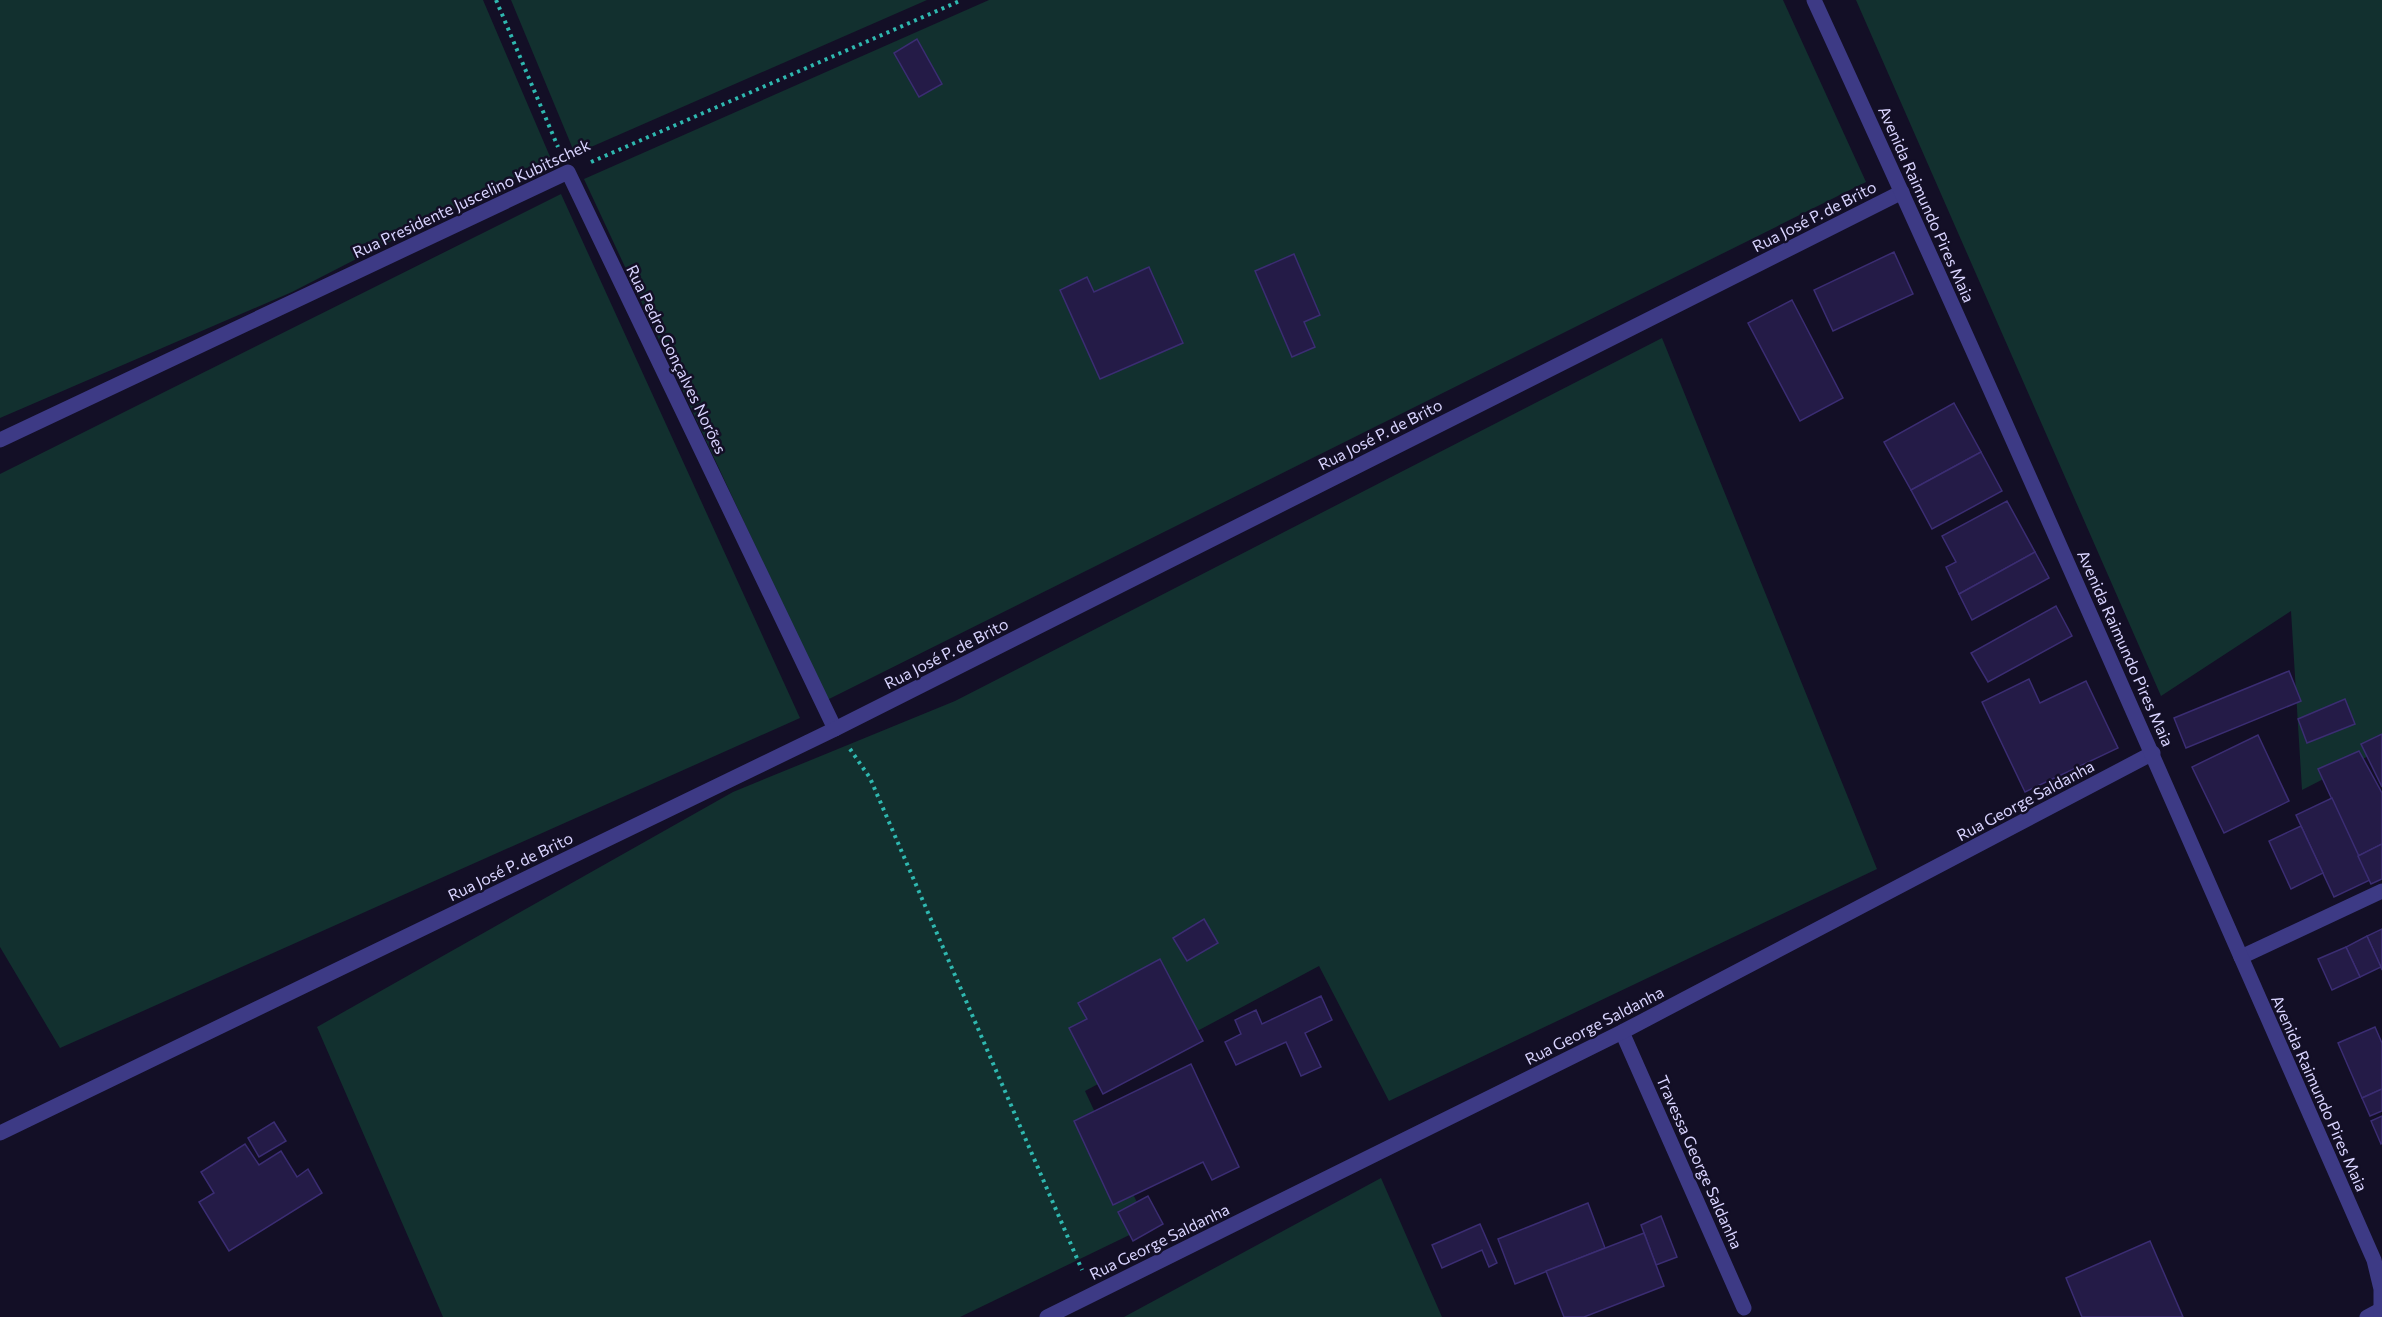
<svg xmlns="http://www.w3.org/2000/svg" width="2382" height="1317" viewBox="0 0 2382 1317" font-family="Commissioner,sans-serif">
<rect width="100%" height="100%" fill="#130f26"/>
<!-- green -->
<g fill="#12302f">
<polygon points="0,0 483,0 551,159 292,292 0,418"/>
<polygon points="511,0 927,0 575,154"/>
<polygon points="989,0 1783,0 1866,182 827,700 584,179"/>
<polygon points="1856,0 2382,0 2382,749 2302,790 2291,611 2161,696"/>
<polygon points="561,194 800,718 60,1048 0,947 0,474"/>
<polygon points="1662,338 1877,869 1389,1101 1319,966 1085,1091 1148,1226 960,1317 443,1317 317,1027 733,792 955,701"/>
<polygon points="1381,1178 1442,1317 1124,1317"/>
</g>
<!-- building -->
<g fill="#241b47" stroke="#3b2d73" stroke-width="1.5">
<polygon points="917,39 942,84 919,97 894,53"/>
<polygon points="1894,252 1913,294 1833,331 1814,290"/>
<polygon points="1294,254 1320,315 1304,322 1315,347 1292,357 1255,271"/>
<polygon points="1149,267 1183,343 1100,379 1060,290 1087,277 1094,292"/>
<polygon points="1792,300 1843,398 1800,421 1748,323"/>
<polygon points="1954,403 1981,452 1911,490 1884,442"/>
<polygon points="1981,452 2002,491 1932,529 1911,490"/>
<polygon points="2007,501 2035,552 1959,594 1946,567 1956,562 1942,536"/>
<polygon points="2035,552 2049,578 1972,620 1959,594"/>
<polygon points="2056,606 2072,636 1988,682 1971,653"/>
<polygon points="2289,671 2301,701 2186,748 2174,718"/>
<polygon points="2029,679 2040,703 2086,681 2118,748 2025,792 1982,702"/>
<polygon points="2345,699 2355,724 2307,743 2298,719"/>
<polygon points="2382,734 2382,787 2361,744"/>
<polygon points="2258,735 2289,801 2224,833 2192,767"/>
<polygon points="2359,751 2382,793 2382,844 2358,856 2318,769"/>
<polygon points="2332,798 2370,880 2334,897 2296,815"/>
<polygon points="2301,826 2323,873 2291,889 2269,841"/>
<polygon points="2382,844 2382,879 2371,884 2358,856"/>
<polygon points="1204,919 1218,943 1187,961 1173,938"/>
<polygon points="2382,929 2382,970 2367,936"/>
<polygon points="2367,936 2381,967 2360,977 2346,947"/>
<polygon points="2346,947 2360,977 2332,990 2318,959"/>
<polygon points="1160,959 1203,1041 1103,1094 1069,1028 1087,1019 1078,1003"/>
<polygon points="1321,996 1332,1020 1305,1033 1321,1067 1301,1076 1286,1042 1236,1065 1225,1042 1241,1034 1235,1020 1256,1010 1262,1024"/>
<polygon points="2375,1027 2382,1043 2382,1089 2362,1098 2338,1043"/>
<polygon points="1191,1064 1239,1167 1212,1180 1203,1162 1113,1205 1074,1121"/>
<polygon points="2382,1089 2382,1111 2370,1116 2362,1098"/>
<polygon points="2382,1116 2382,1143 2381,1144 2371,1121"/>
<polygon points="274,1122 286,1141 259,1157 248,1138"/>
<polygon points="245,1144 259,1165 281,1151 297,1177 308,1169 322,1193 229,1251 199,1202 214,1193 201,1172"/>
<polygon points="1148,1196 1163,1224 1133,1241 1118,1212"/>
<polygon points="1588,1203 1605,1248 1515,1284 1498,1239"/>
<polygon points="1661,1216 1677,1257 1656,1265 1641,1225"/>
<polygon points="1480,1224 1497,1263 1489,1267 1482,1250 1442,1268 1432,1245"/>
<polygon points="1644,1233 1664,1286 1584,1317 1564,1317 1546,1271"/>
<polygon points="2150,1241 2183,1317 2082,1317 2066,1278"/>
</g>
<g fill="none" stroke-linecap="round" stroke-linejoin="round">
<!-- path -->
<g stroke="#2fb8b0" stroke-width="4" stroke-dasharray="3 4.5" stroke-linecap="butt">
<polyline points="496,0 558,147"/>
<polyline points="591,162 962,0"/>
<polyline points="850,749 870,778 1082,1270"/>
</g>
<!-- minor -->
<g stroke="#3d3a85" stroke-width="15">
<polyline points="0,440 568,172 835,729"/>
<polyline points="2241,957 2382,891"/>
<polyline points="1622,1032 1744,1308"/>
<polyline points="0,1133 835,729 1902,192"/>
<polyline points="1047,1317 1622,1032 2153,753"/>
<polyline points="2367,1317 2382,1309"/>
</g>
<!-- tertiary -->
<path stroke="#3d3a85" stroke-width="15" d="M1814,0C2006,418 2189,839 2374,1260L2381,1289V1317"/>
</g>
<g text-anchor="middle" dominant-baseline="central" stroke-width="5" stroke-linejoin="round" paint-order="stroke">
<!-- street labels -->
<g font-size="16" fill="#d9d4ff" stroke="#130f26">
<text transform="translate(471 198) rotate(-25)">Rua Presidente Juscelino Kubitschek</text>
<text transform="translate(1927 204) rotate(66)">Avenida Raimundo Pires Maia</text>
<text transform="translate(1814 216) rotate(-27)">Rua José P. de Brito</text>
<text transform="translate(677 359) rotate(64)">Rua Pedro Gonçalves Norões</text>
<text transform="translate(1380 434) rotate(-27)">Rua José P. de Brito</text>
<text transform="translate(2126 648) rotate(66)">Avenida Raimundo Pires Maia</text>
<text transform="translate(946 653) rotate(-27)">Rua José P. de Brito</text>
<text transform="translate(2025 800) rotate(-28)">Rua George Saldanha</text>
<text transform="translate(510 866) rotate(-26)">Rua José P. de Brito</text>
<text transform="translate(1594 1025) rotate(-27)">Rua George Saldanha</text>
<text transform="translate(2320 1093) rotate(66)">Avenida Raimundo Pires Maia</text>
<text transform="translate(1700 1162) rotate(66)">Travessa George Saldanha</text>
<text transform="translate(1159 1241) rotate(-26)">Rua George Saldanha</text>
</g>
</g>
</svg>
